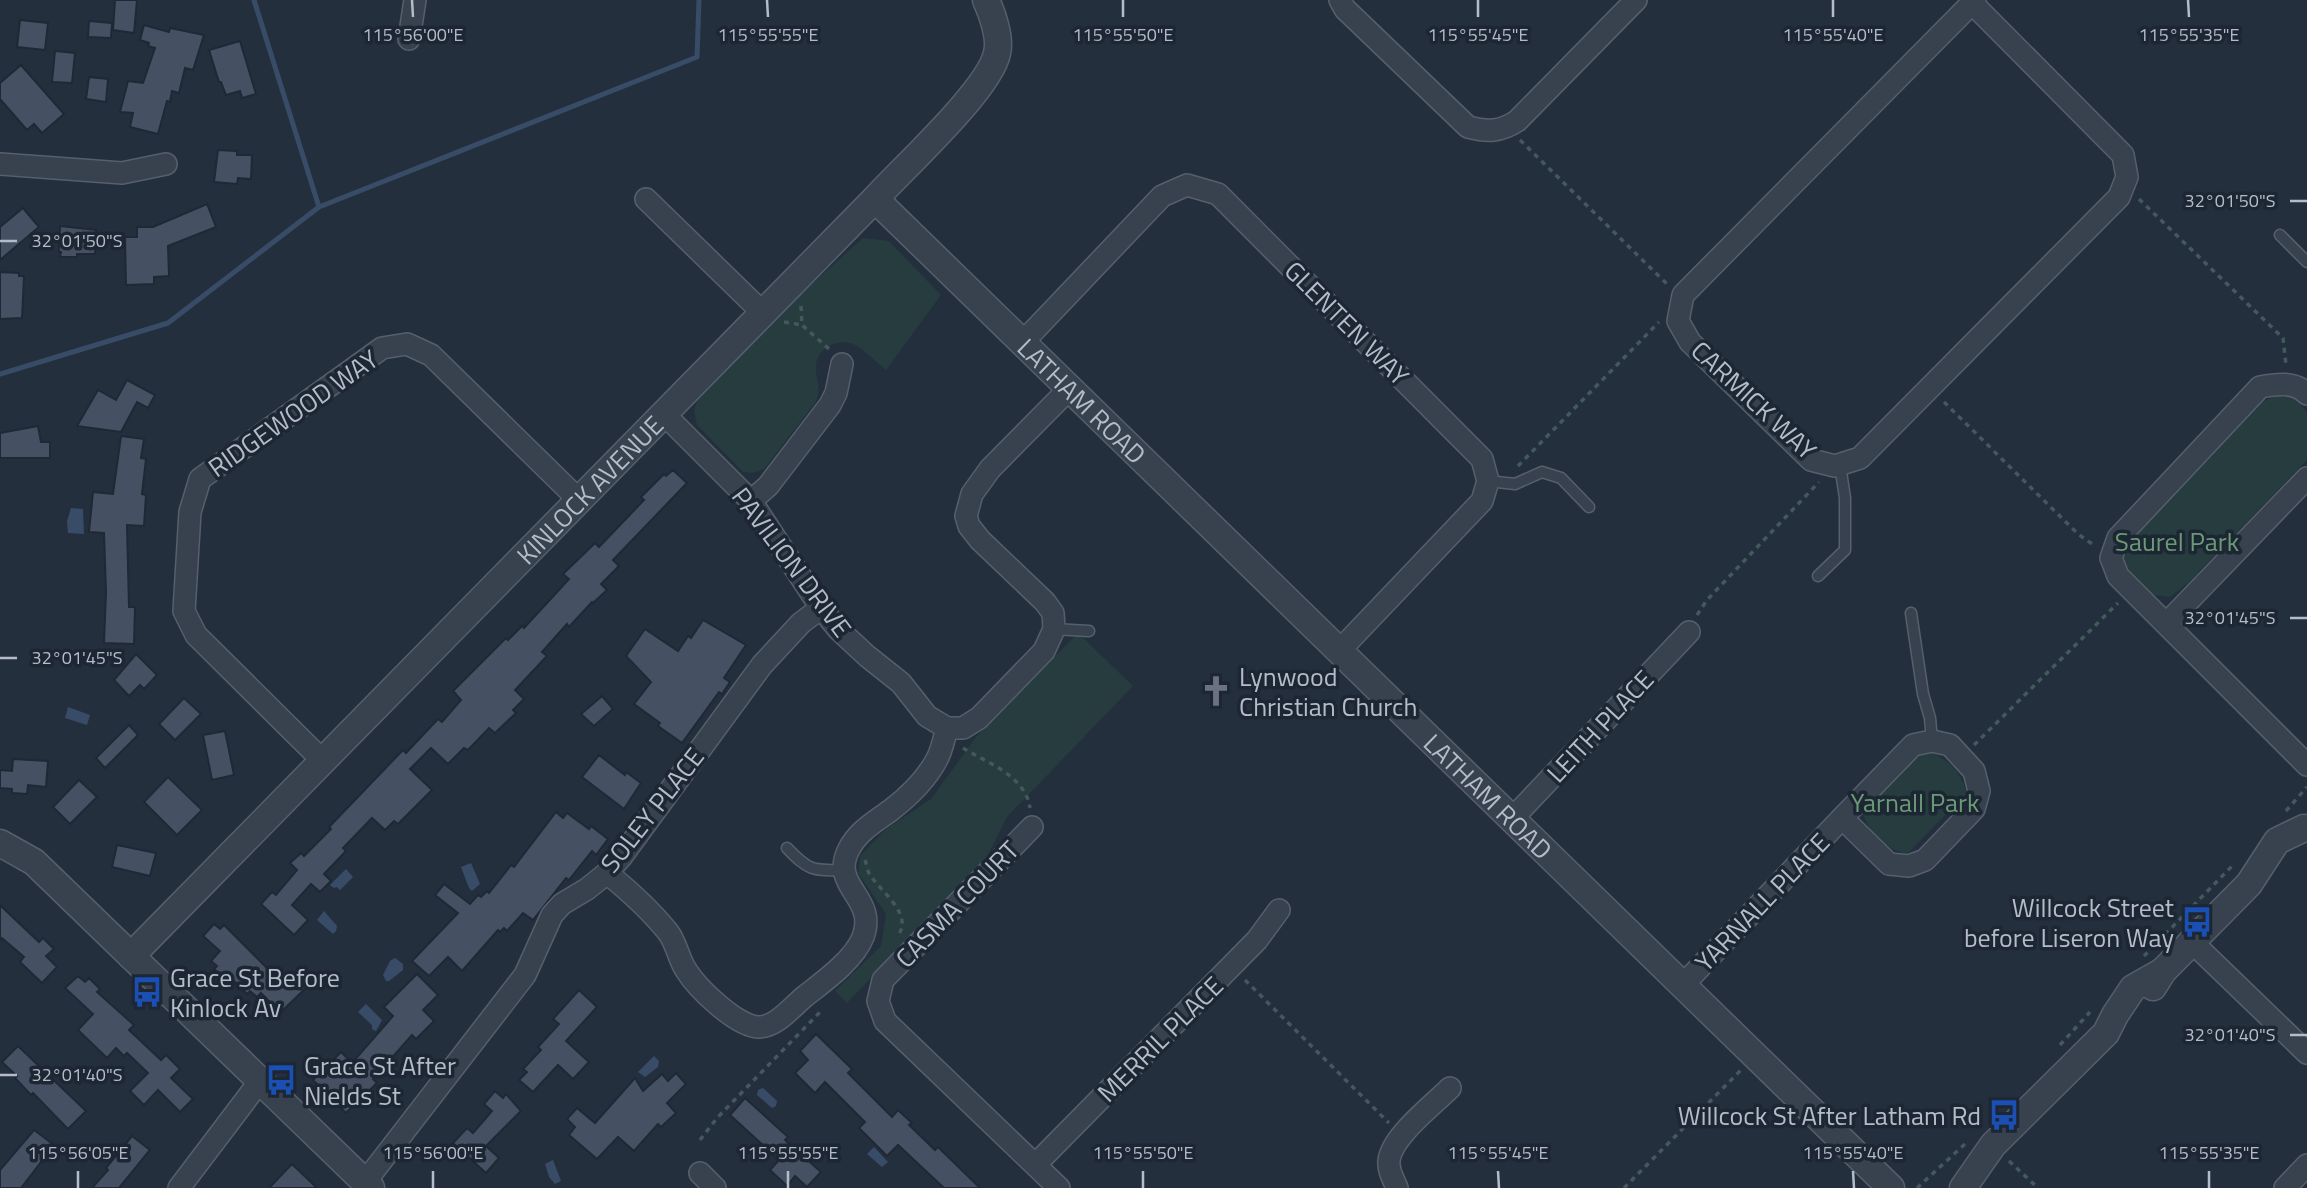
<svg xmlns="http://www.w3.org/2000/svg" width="2307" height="1188" viewBox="0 0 2307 1188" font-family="'Titillium Web',sans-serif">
<rect width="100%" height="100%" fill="#242f3e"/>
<!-- green -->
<g fill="#263c3f">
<path d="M863,238L889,241L941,295L886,370C876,362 866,351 855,345C839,337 818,347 816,365C815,381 823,386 815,403L764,469L753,473L743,472L697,425L694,410L699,396L794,300Z"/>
<polygon points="2277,395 2294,398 2307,412 2307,460 2188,583 2170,597 2154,595 2125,566 2122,551 2135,530 2262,402"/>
<polygon points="1078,633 1133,686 1007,817 988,855 847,1003 835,991 881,946 886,914 858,873 860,856 886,829 931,799 976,737"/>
<path d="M1923,750C1947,757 1959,769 1967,793L1907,854C1882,847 1870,835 1862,811Z"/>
</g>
<!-- water -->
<g fill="#394c67">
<polygon points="71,508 83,509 84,534 68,533 67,521"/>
<polygon points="68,707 90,715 87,725 65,718"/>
<polygon points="471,863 480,884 472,891 469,888 461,867"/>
<polygon points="346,869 353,877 340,890 337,887 334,888 330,885"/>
<polygon points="324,911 337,926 336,931 333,934 317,920"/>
<polygon points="395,958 403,964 403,970 389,981 386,981 383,975 390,961"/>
<polygon points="366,1004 382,1020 376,1031 372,1029 372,1025 358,1012"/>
<polygon points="654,1056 659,1061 658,1067 645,1077 638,1072"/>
<polygon points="763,1088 777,1101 776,1106 772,1108 757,1095 758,1090"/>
<polygon points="874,1147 888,1162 882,1167 867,1154"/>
<polygon points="553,1160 561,1181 555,1184 549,1177 545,1164"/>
</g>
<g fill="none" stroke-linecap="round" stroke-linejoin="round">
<!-- stream -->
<g stroke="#394c67" stroke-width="5">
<polyline points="254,0 319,207"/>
<polyline points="0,374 168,323 319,207 697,57 699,0"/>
</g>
</g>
<!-- building -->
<g fill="#455162" stroke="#1f2835" stroke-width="2">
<polygon points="115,0 137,0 134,33 113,30"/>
<polygon points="20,20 48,23 45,50 17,47"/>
<polygon points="89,21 112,23 111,38 88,37"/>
<polygon points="144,25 169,32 170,28 204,35 193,70 185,68 179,93 172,91 170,102 167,101 158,134 130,127 133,113 120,112 128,81 143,83 155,48 148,46 149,43 140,40"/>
<polygon points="240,41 256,94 242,98 240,91 226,95 221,82 219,82 209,50"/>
<polygon points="55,51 75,53 72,83 52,82"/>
<polygon points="21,65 64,114 42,133 34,124 27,130 0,99 0,83"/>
<polygon points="89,77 108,79 106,102 86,99"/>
<polygon points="218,150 237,151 237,155 252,155 251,179 238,178 237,184 214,182"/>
<polygon points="207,204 216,227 168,246 169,276 154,277 154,284 126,285 125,237 137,237 137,227 153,227"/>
<polygon points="23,208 39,227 0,260 0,227"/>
<polygon points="60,226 96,230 95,254 77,254 77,257 60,257 61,252 59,252"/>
<polygon points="0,272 19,273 19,276 24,276 22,318 0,319"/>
<polygon points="127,380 155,395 148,408 137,402 121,432 77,426 98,390 116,400"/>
<polygon points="38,426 41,442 50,442 50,458 0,458 0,433"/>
<polygon points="121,436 144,439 141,458 146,459 142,494 146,495 144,526 127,525 129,607 135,607 134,644 104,643 106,592 104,533 89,532 93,492 113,494"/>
<polygon points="673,470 687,483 613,560 619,566 601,584 607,590 593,603 592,602 569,627 567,624 542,652 547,656 515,690 524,699 513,710 516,713 495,733 489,728 468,750 464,748 448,764 431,748 410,769 432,790 398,824 394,821 385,830 372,818 343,848 346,851 324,874 331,881 320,892 311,884 292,905 308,920 294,935 261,904 272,892 276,895 297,870 290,863 301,853 304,856 331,829 329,827 403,750 406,753 438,719 442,722 461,700 453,691 506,638 508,640 522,626 524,628 569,579 563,574 595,543 599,547 644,500 641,497 664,474 666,476"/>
<polygon points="703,620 746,645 724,678 730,682 722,694 719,692 682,743 658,726 660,723 634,704 651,682 626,656 645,629 678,651 688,636 691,638"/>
<polygon points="136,654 157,675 144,689 140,685 129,696 114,680"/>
<polygon points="602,696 613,709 594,726 581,714"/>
<polygon points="184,698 201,714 175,740 159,724"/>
<polygon points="129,725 138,735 105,768 96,758"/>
<polygon points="225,731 234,775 212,780 203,735"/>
<polygon points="599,755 625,775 626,772 641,783 624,809 582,777"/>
<polygon points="13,759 48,761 46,787 28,785 27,794 12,793 12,789 0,788 0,770 12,771"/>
<polygon points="168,777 202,810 177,835 144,802"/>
<polygon points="79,780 97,797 70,824 53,807"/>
<polygon points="556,812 563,818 567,813 589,829 591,826 608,839 596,855 592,851 569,880 566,878 533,920 523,913 507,931 504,928 500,932 498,930 462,971 448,957 429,976 412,961 458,913 435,895 444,884 470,904 478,895 481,897 487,891 489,893 511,865 514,867"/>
<polygon points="117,845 156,853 150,876 112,867"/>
<polygon points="0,905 39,942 43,938 54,949 46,956 57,967 42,983 20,962 24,957 2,938 0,940"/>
<polygon points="214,924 220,929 224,925 281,982 292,972 307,987 280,1013 261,993 257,997 250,991 247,994 228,975 225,979 214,969 217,966 211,961 220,951 203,936"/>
<polygon points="417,974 438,995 423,1010 434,1021 416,1039 412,1035 373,1079 377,1083 346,1113 313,1080 341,1052 352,1063 393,1016 384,1007"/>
<polygon points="78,976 85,982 89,978 100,989 97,992 134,1025 129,1030 161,1060 166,1055 180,1069 171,1078 193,1099 180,1112 158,1090 144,1105 130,1091 148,1073 127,1053 124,1056 116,1048 107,1058 78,1030 93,1014 65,988"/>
<polygon points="579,990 597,1007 566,1041 589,1062 573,1079 558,1065 533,1092 519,1080 527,1072 523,1069 541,1050 538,1047 559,1024 553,1019"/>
<polygon points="816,1034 852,1069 848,1073 892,1117 898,1110 912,1123 909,1125 935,1150 938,1147 980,1188 944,1188 898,1145 887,1156 859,1128 865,1122 825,1082 815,1093 795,1073 808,1060 800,1051"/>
<polygon points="18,1046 86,1111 68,1129 33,1093 31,1095 15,1078 17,1076 2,1062"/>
<polygon points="676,1073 686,1084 667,1103 676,1113 661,1127 658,1124 634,1151 618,1137 597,1159 569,1135 575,1127 567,1119 577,1108 595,1123 635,1078 643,1091 662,1074 668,1081"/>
<polygon points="495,1091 503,1098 506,1094 521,1111 486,1146 499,1158 486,1173 453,1143 467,1128 473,1133 492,1111 484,1104"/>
<polygon points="745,1098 788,1137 785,1140 821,1172 807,1187 795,1176 787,1186 770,1170 779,1160 730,1115"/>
<polygon points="34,1130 54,1145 21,1188 0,1188 0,1170"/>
<polygon points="132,1136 150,1150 119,1188 92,1188 108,1170 106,1168"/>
<polygon points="292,1164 317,1188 269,1188"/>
</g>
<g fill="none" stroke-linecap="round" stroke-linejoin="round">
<defs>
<g id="service">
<polyline points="2280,235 2307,262"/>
<polyline points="1488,481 1515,484 1542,472 1561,478 1589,507"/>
<polyline points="1818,576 1845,550 1845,498 1840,465"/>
<polyline points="1911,613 1923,694 1930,718 1932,741"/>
<polyline points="1054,629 1089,631"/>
<path d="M787,848C808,870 812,871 843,870"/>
</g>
<g id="minor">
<path d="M1340,0L1345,9L1468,127C1488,132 1500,132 1517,121L1636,0"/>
<polyline points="1972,3 2123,155 2127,177 2119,197 1860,458 1835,466 1811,460 1690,342 1678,321 1683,295 1975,0"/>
<polyline points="409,39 415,0"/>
<polyline points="0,164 122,173 166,164"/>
<polyline points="646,199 763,313"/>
<polyline points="1024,341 1162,196 1187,185 1218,194 1482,459 1488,481 1482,501 1340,650"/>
<path d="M2307,394C2295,381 2276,384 2260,387L2118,538L2111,558L2118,576L2307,765"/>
<polyline points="664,414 751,501 821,608 838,629 867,656 901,683 927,716 947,728 963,728 979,718 1044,651 1054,629 1053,613 1045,602 980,540 969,526 966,516 972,494 990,469 1071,387"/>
<polyline points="751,501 768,486 830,405 836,393 842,364"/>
<polyline points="2167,623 2307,478"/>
<polyline points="323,761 196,635 184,611 190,512 200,479 382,348 407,344 431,355 579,500"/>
<polyline points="1512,819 1689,632"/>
<polyline points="1032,827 883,980 878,1001 885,1021 1059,1188"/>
<path d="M607,873C628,890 651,911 668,932C677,944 678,958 686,970C697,988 738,1028 760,1027C777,1026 792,1007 804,997C823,982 854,960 863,937C878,897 829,887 849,849C858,831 876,821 891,810C908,797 927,778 937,759C942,750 944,738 947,728"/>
<polyline points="2192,942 2307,1053"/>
<polyline points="1682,986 1842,818 1913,745 1932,741 1950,745 1974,771 1979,791 1974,809 1925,860 1909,866 1889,864 1842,818"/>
<polyline points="1036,1164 1257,940 1279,910"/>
<polyline points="700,1173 715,1188"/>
<polyline points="365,1182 525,975 552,915 562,904 587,889 607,873 622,856 762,665 801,623 821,608"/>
<polyline points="179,1188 260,1081"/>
<path d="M1397,1188C1394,1180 1388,1171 1389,1161C1391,1137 1433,1105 1450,1088"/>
<polyline points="2285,1188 2307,1165"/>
</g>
<g id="tertiary">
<path id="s1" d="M875,199L1891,1188"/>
<polyline points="0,843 34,862 371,1188"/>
<path id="s2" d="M131,956L875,199C903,168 990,89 997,53C1001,38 992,13 986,0"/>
<polyline points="2153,987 2163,971 2249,884 2277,841 2304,828"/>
<polyline points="1963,1188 1993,1145 2106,1033 2115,1015 2133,988 2163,971"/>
</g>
</defs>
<!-- service casing -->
<use href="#service" stroke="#565f6c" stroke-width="13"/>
<!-- minor casing -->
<use href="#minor" stroke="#565f6c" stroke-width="24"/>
<!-- tertiary casing -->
<use href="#tertiary" stroke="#565f6c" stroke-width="29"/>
<!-- path -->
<g stroke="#44595c" stroke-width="3.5" stroke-dasharray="5 5" stroke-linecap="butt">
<polyline points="1520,140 1667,284"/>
<polyline points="2139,199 2283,338 2286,365"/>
<polyline points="801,306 802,325 829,349"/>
<polyline points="784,322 802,325"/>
<polyline points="1944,402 2078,534 2095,546"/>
<polyline points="1518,466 1659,322"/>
<polyline points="1697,615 1707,600 1819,482"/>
<polyline points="1974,745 2118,603"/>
<path d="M963,748C987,763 1025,775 1030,808"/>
<polyline points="2286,811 2307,787"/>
<path d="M865,860C867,865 867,872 871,876C881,892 912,913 899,934"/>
<polyline points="2144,956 2234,864"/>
<polyline points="1245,980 1389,1123"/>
<polyline points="2060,1045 2090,1012"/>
<polyline points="700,1140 717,1118 822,1010"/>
<polyline points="2009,1161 2038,1188"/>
<polyline points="1624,1188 1741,1070"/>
<polyline points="1917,1188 1965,1144"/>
</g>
<!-- service -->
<use href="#service" stroke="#38414e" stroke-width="10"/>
<!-- minor -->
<use href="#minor" stroke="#38414e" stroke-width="21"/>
<!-- tertiary -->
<use href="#tertiary" stroke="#38414e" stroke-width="26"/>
</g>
<!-- ticks -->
<path fill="none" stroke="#b4bcc9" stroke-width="2.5" d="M412,0L413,17M767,0L768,17M1123,0V17M1478,0V17M1833,0V17M2188,0L2189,17M2290,201H2307M0,241H17M2290,618H2307M0,658H17M2290,1035H2307M0,1075H17M78,1171V1188M433,1171V1188M788,1171V1188M1143,1171V1188M1498,1171L1499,1188M1853,1171L1854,1188M2209,1171V1188"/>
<!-- icons -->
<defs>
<symbol id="church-bare" viewBox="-9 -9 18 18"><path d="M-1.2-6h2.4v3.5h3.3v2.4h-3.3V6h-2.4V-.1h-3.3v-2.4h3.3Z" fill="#6b7280" stroke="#1d2633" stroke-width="2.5" paint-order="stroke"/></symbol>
<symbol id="bus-bare" viewBox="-9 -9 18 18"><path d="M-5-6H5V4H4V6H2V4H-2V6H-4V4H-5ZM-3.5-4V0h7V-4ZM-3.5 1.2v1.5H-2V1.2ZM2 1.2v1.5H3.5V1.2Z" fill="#1a4fb4" stroke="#1d2633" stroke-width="2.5" paint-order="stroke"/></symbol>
</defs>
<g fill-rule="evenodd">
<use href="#church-bare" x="1194" y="669" width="44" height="44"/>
<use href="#bus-bare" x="2175" y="900" width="44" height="44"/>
<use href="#bus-bare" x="125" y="970" width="44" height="44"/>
<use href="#bus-bare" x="259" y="1058" width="44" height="44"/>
<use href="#bus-bare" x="1982" y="1093" width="44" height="44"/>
</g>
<g text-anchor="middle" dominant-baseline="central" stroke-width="7" stroke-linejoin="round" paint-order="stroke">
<!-- street labels -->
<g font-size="26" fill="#b4bcc9" stroke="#1d2633">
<text transform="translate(1347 323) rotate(45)">GLENTEN WAY</text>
<text stroke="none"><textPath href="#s1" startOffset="289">LATHAM ROAD</textPath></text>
<text transform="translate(1754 400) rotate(43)">CARMICK WAY</text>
<text transform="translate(293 413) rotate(-35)">RIDGEWOOD WAY</text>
<text stroke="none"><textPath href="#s2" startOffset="654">KINLOCK AVENUE</textPath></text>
<text transform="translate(792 562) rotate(53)">PAVILION DRIVE</text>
<text transform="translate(1600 726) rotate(-47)">LEITH PLACE</text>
<text stroke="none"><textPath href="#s1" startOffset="856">LATHAM ROAD</textPath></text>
<text transform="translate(652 810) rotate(-52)">SOLEY PLACE</text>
<text transform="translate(1762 902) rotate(-46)">YARNALL PLACE</text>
<text transform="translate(957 904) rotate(-46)">CASMA COURT</text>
<text transform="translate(1160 1039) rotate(-45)">MERRIL PLACE</text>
</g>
<!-- park labels -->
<g font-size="26" fill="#6b9a76" stroke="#1d2633">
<text x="2177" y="541">Saurel Park</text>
<text x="1915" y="802">Yarnall Park</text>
</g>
<!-- poi labels -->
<g font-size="26" fill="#b4bcc9" stroke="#1d2633" text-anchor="start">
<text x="1239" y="676">Lynwood<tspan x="1239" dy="30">Christian Church</tspan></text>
<text x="2174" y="907" text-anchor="end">Willcock Street<tspan x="2174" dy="30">before Liseron Way</tspan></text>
<text x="170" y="977">Grace St Before<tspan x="170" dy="30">Kinlock Av</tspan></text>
<text x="304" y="1065">Grace St After<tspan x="304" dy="30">Nields St</tspan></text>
<text x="1981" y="1115" text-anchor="end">Willcock St After Latham Rd</text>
</g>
</g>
<g font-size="18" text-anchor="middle" fill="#b4bcc9" stroke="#1d2633" stroke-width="7" stroke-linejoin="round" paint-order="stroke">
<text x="413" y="41">115°56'00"E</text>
<text x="768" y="41">115°55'55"E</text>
<text x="1123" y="41">115°55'50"E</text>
<text x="1478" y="41">115°55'45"E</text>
<text x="1833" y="41">115°55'40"E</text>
<text x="2189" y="41">115°55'35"E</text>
<text x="2230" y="207">32°01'50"S</text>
<text x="77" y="247">32°01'50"S</text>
<text x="2230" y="624">32°01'45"S</text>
<text x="77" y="664">32°01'45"S</text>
<text x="2230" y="1041">32°01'40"S</text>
<text x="77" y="1081">32°01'40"S</text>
<text x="78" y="1159">115°56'05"E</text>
<text x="433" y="1159">115°56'00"E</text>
<text x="788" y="1159">115°55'55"E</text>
<text x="1143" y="1159">115°55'50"E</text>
<text x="1498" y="1159">115°55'45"E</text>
<text x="1853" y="1159">115°55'40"E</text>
<text x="2209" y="1159">115°55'35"E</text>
</g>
</svg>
